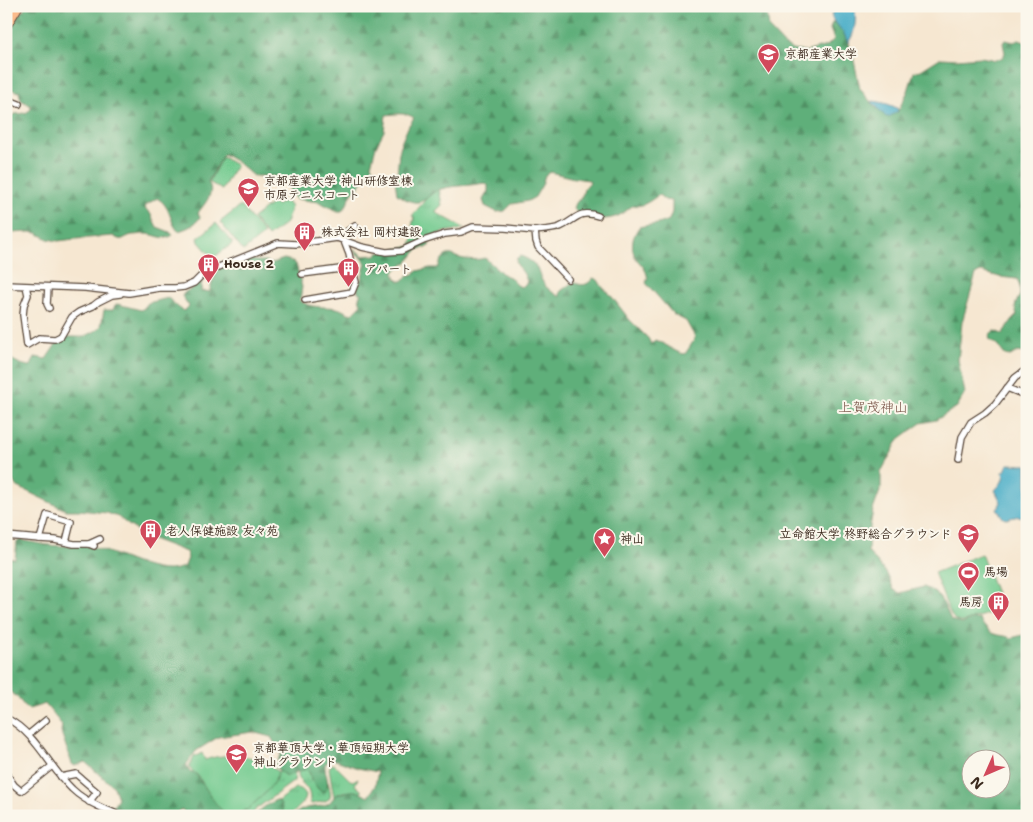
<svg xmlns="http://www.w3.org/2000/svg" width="1033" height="822" viewBox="0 0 1033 822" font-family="'Shantell Sans','Klee One',sans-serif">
<defs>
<pattern id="grass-tufts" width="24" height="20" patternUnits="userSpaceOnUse" patternTransform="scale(1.25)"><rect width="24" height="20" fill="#74cb90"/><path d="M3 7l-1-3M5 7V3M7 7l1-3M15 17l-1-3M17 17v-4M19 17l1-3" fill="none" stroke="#65ae7c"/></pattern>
<pattern id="forest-firs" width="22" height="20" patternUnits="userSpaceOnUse" patternTransform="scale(1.25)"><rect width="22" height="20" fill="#5faf7a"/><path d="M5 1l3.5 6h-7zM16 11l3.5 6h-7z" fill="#508f63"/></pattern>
</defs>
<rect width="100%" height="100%" fill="#fbf7ec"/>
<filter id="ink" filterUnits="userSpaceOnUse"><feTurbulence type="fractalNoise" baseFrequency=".02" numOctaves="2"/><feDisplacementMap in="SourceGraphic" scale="10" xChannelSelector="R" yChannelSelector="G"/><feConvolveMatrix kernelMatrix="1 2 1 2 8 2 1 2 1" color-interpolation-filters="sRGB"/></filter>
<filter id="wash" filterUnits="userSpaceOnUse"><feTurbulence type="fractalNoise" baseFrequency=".0096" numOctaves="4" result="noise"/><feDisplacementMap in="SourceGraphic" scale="20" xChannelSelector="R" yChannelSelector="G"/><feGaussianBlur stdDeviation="1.12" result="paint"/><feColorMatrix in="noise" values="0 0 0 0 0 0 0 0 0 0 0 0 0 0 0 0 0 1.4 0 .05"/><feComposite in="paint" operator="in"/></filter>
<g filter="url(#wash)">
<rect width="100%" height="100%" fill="#f6e7d1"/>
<!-- grass -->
<g fill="url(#grass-tufts)" stroke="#587a57">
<path d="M439,189L442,205L435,212L464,228C458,231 451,230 444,232C433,235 422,240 411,245L416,229L412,227L414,217L412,216L430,194Z"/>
<path d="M334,764L350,780L353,781L358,778L355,785L361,790V794C351,791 343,789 334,797L329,768L331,765Z"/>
<path d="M307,769L310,774L311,780L321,792L328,786V782C333,801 331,800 312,804L310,803C310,799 310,794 308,790C303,782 298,783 298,771Z"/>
<path d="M279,771L286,776L295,772L294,781L256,809L251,816H239L244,810H247C259,798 274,787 279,771Z"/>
<path d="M295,788C301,788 303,790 306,795L305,800L302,804L290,816H282L283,813L279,801Z"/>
</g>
<!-- forest -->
<g fill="url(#forest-firs)" stroke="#4d6c4c" fill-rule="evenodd">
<path d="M24,6H770L767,12L769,29L784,45L793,50L805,52L827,46L834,39L830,29L832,23L835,22L843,31L853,56L860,89L876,108L897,113L908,91L914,72L921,70L940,58L957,59L981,57L996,60L1003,57L1005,53L1003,43L1005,40L1014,42L1019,40L1027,43V356L1023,353L1018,352L1010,356L1005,355L1001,350L998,345L990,340L989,336L991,333L995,331L1002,334L1013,319L1017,315L1015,308L1016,303L1020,295V287L1017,279L1000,277L981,272L976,274L962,322L958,360L965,393L957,407L936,420L921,423L899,439L881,472V488L873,510L869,533L868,552L887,574L894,590L900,593L924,587L936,593L944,604L951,620L962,624L970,620L979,619C983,625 988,632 994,634C1001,636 1004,635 1011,638L1027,634V816H293C307,803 313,810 327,804C331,802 332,799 335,796C339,793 342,793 346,792C356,789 359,792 368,797L375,786L378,772L358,768L336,760L332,759L325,764C324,774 332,784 324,792H321L311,780L310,774L307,769L299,771L286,776L279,771L275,765L281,754L271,737L252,732L218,737L196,751L186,765L190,772H194L198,777L219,807L226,813V816H186L182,809L173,816H122L112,807L118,798L114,787L85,762L75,766L72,764L61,732L62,725L45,704L29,709L26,708L17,697L6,689V558L15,559L17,542L21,540C35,543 50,546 63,546C71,546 79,544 86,546C116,550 157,581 185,566L188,558L186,552L147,537L130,526L118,517L107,513L79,510H66L16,486L13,481L6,473V357C14,360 21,366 31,366L35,357L46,359L59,340L67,337H84L97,330L101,326L104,310H113L115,305L117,304L141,310L144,308L148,303L168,298L179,308L184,311L189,306L182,296L185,292L191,289L202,278L201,292L205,291L210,292V289L217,269L249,258L256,261H266L270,264L284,259L288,260L296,264L302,287L300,300C308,309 326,306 337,308C342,309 346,313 352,314L361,305L359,297L361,294L359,293C353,284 359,285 362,277C363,273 364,269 366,264L363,259L353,250L354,249L363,256L376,255L378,253L430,242L429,246L427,248C416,246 414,256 407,262C402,266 397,267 394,273L396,278L399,281H403L407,276L414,274L417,271L430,268H438C440,262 444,253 452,255C455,256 457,258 460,258C466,260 480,260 485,258L504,275L510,277L517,285L521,287L526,284L527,281L524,274L516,263L517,258L521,256C541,265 534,267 544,284C547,289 555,294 560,297V292L562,290C566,288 570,283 573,283C575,282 576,284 578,284C584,286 589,284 593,278L598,280L603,288L609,293L629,319L648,338L651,344L655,340C666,343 674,353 685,354L693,342L695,337L686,321L674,315L646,283C647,281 648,277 647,275C646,270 642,265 638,261C630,251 631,238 639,227C651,224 657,226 669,220L672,212V201L665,200L659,195C652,199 643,208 634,205C628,208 623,214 618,216C606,221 579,221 574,208L576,203L582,196L584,189L590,182L589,180L574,178L550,172L545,175L542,185L535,197L528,201L512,204L505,211L497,212L485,206L483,200L488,191V185L484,183C470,186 455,185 441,189C432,191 427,201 418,202C411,203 403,198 397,194L395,181L397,175L399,153L402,141L409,125L414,118C407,112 395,114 386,115L384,131L376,146L371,165L373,167L357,188L352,193L346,206L342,211H338L319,202L296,199L291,194L288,184L281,178L274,176H253L237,162L225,155L222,156L208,182C216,193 204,204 198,213L200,217C196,225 186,229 178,231C169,221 171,206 157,198L146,205L145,209L150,213L157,227L170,232L173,235C163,242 155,233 144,234C141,234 136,235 132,235C123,237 123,243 113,236L75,239L58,241L48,239L37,233L30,232L11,233L6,232V120C9,117 13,114 16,114C23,113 26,114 31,109V106L21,100L19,92L6,87V31L18,14L21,13L25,9ZM970,760H1000V790H970Z"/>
<path d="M276,800L279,801C281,805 284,811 282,816H255C260,809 268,804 276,800Z"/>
</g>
<!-- pitch -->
<g fill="#74cb90" stroke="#587a57">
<polygon points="222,157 236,165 222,190 209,182"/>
<polygon points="286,201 291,207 286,223 268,237 253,218 272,203 277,205 282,202"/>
<polygon points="239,207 242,207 264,234 243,251 220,222"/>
<polygon points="216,223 232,242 232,244 213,258 199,242 198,238"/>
<path d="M981,554L1002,609L969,620C963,623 959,623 954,619C949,614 938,581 934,573Z"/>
<path d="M202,753L205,760C223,753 252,754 269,765C272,767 275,770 278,772C274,788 258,799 247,810H244L239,816H226V813C216,808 205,786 198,776C195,772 192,772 189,767L194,757Z"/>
</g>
<!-- water -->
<g fill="#48adc7" stroke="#426c72">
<path d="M836,6H855C856,20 856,32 848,43L844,34L835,22H834C833,19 830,17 832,13L835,11Z"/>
<path d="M873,101C882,102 889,104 897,108L898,111L889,117H886L872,102Z"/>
<path d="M1008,464C1014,464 1020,465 1027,465V518L1019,516L1006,519L1003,518L997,508L999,506L1001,502L995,490C1000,485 1005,480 1003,472L1005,471Z"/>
</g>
</g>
<g filter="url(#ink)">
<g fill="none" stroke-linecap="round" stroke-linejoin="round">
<defs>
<g id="minor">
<polyline points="944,6 945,7"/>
<polyline points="6,99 19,104"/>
<path d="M535,231C543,230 552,230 560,227C576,220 578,209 598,216"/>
<polyline points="337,238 355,226"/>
<polyline points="204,273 206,259"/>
<polyline points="302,274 348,268 352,268"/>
<polyline points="6,285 85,288 129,293 159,288 175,288 184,287 194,283 204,273 278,243 296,244 337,238 362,247 386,252 401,251 423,241 445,234 461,232 473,227 505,228 535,231 536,241 538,247 568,279"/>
<polyline points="26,286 28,295 24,305 23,315 27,345 39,338 55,339 61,336 72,317 79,312 93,306 98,302 112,295 120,294"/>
<polyline points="48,287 47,304 49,308"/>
<polyline points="305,300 352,292 356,282 352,268 349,254 344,241"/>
<polyline points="1007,388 1027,396"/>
<polyline points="958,460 962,437 971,422 985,413 995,404 1015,378 1027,369"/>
<polyline points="6,536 40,539 55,540 74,544 89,544 94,546"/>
<polyline points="40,539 47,515 71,522 66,542"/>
<polyline points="89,544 100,539"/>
<path d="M6,718C36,733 49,767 72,789C81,798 91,803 102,808C108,810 114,812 119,816"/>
<polyline points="29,734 46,720"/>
<polyline points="6,773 14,785 21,791 52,766"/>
<polyline points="61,777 76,774 97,792 89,802"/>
</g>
<polyline id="primary" points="6,26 18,6"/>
</defs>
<!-- minor casing -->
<use href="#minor" stroke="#574639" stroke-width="8"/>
<!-- primary casing -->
<use href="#primary" stroke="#574639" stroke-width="11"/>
<!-- minor -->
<use href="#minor" stroke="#fff" stroke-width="5.5"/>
<!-- primary -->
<use href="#primary" stroke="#fbbb8c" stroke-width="9"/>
</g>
</g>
<!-- icons -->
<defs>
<symbol id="university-pin" viewBox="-11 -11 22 30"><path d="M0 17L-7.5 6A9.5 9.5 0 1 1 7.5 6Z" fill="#d1495b" stroke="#fbf7ec"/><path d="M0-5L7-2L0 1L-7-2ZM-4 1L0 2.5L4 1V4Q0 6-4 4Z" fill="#fff"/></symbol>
<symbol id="building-pin" viewBox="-11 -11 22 30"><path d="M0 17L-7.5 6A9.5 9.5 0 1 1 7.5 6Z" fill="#d1495b" stroke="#fbf7ec"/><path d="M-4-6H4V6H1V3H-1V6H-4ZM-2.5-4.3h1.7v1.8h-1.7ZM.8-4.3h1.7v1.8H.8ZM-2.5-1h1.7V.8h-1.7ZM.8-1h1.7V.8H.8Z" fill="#fff"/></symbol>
<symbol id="sight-pin" viewBox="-11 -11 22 30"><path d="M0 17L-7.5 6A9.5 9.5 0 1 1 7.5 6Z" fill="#d1495b" stroke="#fbf7ec"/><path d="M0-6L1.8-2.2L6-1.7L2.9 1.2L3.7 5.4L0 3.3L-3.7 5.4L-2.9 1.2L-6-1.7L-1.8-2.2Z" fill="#fff"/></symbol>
<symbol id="stadium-pin" viewBox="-11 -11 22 30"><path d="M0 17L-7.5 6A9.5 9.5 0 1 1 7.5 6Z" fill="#d1495b" stroke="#fbf7ec"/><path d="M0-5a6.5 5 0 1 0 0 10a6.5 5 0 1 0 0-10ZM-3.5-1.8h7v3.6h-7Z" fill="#fff"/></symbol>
</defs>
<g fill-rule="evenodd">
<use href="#university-pin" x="756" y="42" width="25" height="34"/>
<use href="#university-pin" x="236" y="176" width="25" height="34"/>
<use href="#building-pin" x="292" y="220" width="25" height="34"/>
<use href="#building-pin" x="196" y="252" width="25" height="34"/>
<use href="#building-pin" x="336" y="256" width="25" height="34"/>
<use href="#building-pin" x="138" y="518" width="25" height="34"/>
<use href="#university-pin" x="956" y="522" width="25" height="34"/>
<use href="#sight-pin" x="592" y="526" width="25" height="34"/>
<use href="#stadium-pin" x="956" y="560" width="25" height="34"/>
<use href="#building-pin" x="986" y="590" width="25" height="34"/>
<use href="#university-pin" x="224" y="742" width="25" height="34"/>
</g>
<g text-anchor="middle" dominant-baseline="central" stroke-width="4" stroke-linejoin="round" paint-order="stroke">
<!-- poi labels -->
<g font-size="12" font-weight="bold" fill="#3b2a1e" stroke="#fbf7ec" text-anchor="start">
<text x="785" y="54">京都産業大学</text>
<text x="264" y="181">京都産業大学 神山研修室棟<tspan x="264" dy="14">市原テニスコート</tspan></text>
<text x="321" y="232">株式会社 岡村建設</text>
<text x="224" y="264">House 2</text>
<text x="365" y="269">アパート</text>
<text x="166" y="531">老人保健施設 友々苑</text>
<text x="952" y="534" text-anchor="end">立命館大学 柊野総合グラウンド</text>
<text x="620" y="539">神山</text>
<text x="984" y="572">馬場</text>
<text x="983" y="602" text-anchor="end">馬房</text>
<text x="253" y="748">京都華頂大学・華頂短期大学<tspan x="253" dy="14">神山グラウンド</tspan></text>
</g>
<!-- neighbourhood labels -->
<g font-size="14" fill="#795448" stroke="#fbf7ec">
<text x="873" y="407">上賀茂神山</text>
</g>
</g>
<!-- margin -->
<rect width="1033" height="822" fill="none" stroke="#fbf7ec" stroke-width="25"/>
<!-- north arrow -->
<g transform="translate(986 774) rotate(225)"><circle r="24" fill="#fbf7ec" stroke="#aea59a"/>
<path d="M0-4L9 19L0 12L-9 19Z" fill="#d1495b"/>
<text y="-8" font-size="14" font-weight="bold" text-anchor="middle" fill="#3b2a1e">N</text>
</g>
</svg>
